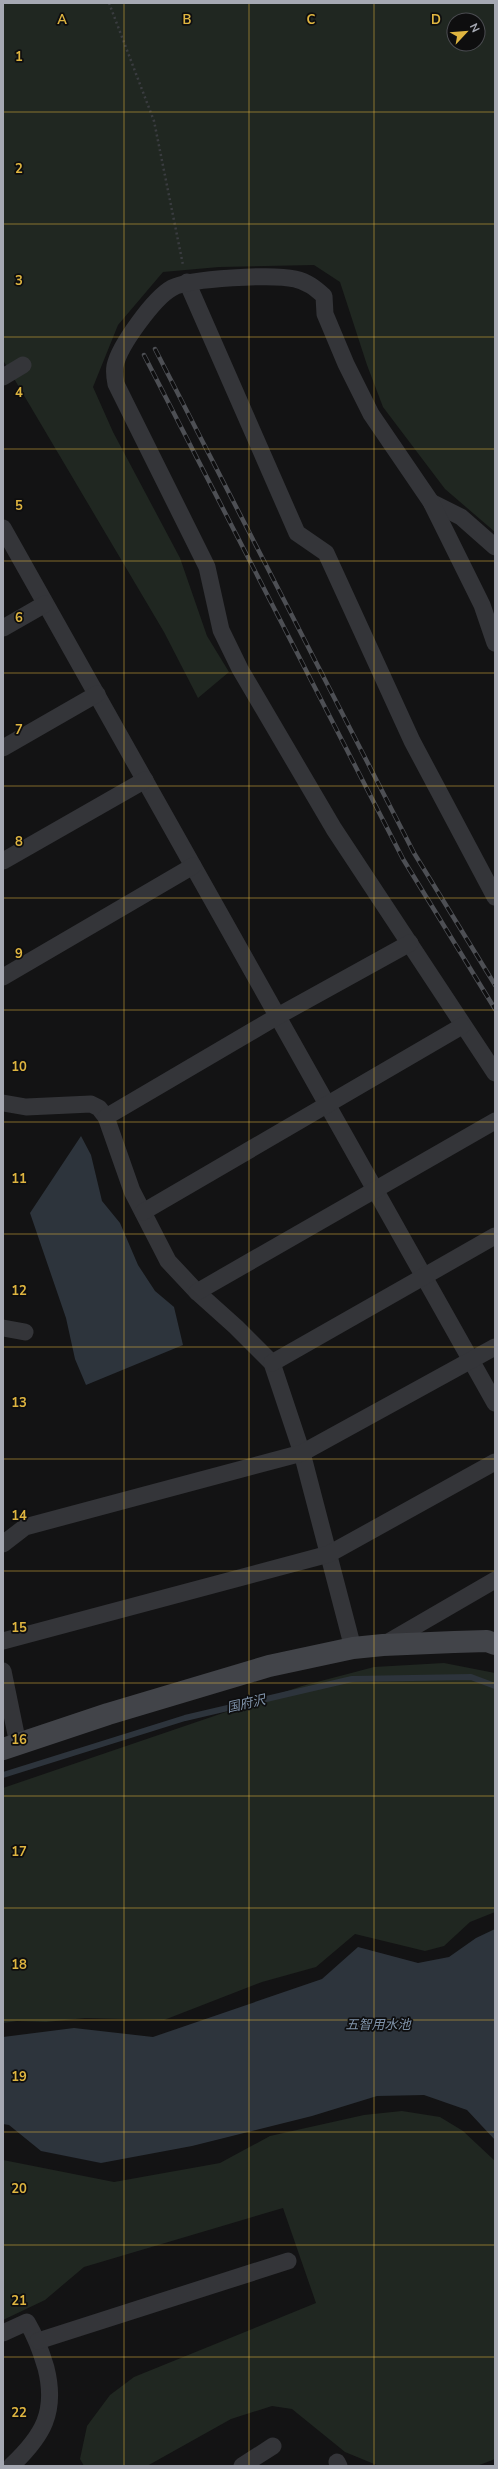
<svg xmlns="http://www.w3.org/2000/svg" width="498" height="2469" viewBox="0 0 498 2469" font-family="'Nunito Sans','Noto Sans JP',sans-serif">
<rect width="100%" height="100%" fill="#131314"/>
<!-- green -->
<g fill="#202721" fill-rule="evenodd">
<path d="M3,3H495V532L445,489L383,407L367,365L340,282L314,265L219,267L163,272L118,325L93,387L113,432L180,558L207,636L229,672L198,698L164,632L3,360ZM454,20H478V44H454Z"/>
<polygon points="444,1663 495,1673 495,1912 470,1922 444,1946 425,1951 355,1934 316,1967 262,1982 164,2020 85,2018 46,2022 17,2021 3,2023 3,1788 302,1686 374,1667"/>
<polygon points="402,2111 440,2117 463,2131 495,2161 495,2459 477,2466 379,2466 345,2452 292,2409 272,2406 231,2419 147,2466 84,2466 80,2459 87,2426 110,2395 134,2377 316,2303 283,2208 84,2267 45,2300 3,2320 3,2160 114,2182 220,2163 270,2136 364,2115"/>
</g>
<!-- water -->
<g fill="#2d343c">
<polygon points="81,1136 91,1155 102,1201 120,1223 138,1265 155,1291 174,1307 183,1345 86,1385 75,1359 66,1318 30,1213"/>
<polygon points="495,1929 495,2140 467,2110 424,2095 377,2096 312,2116 192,2146 101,2163 41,2151 9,2125 3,2124 3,2037 74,2028 153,2037 322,1979 358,1947 418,1963 449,1957 476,1938"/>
</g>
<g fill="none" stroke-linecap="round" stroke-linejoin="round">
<!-- stream -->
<polyline stroke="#2d343c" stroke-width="6" points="3,1775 185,1718 352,1679 471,1677 495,1686"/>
<!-- path -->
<polyline stroke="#3a3c40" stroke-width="2.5" stroke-dasharray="2 3" stroke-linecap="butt" points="109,3 154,121 183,265"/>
<!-- street -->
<g stroke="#343539" stroke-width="17">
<polyline points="187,282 297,533 326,553 412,741 495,897"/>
<polyline points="3,377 23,365"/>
<polyline points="431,502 461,517 495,547"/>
<polyline points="3,528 495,1403"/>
<polyline points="3,628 45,604"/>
<path d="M495,643L482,605L431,502L371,414L346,364L325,314L324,296C315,288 308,282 295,279C274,274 190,278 172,288C154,298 119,346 115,366C114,371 115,379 116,384L207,567L221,630L240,669L334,829L495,1073"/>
<polyline points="3,748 97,694"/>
<polyline points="3,861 145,780"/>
<polyline points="3,977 193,866"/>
<polyline points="3,1103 26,1107 91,1104 99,1108 106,1117 132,1191 168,1261 197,1292 236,1327 272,1363 302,1453 353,1648"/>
<polyline points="106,1117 278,1016 410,943"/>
<polyline points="143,1212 462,1026"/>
<polyline points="197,1292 495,1121"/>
<polyline points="3,1328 25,1332"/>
<polyline points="272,1363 495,1236"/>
<polyline points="3,1544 25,1527 302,1453 495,1347"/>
<polyline points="3,1641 329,1554 495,1462"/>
<polyline points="383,1645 495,1580"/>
<polyline points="3,1671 18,1744"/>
<path d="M3,2333L27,2322C36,2337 41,2351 46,2368C57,2412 43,2436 11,2466"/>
<polyline points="38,2341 288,2261"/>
<polyline points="337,2462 339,2466"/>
<polyline points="242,2466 273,2446"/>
</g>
<!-- secondary -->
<polyline stroke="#424449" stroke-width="22" points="3,1749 108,1714 269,1666 353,1648 383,1645 454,1642 487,1641 495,1644"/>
<defs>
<g id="rail">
<polyline points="155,349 414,853 495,985"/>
<polyline points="144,355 403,859 495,1009"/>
</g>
</defs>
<!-- rail casing -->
<use href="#rail" stroke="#4d4f54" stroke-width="4.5"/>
<!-- rail -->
<use href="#rail" stroke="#0e0e0f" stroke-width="3" stroke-dasharray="9" stroke-linecap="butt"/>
</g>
<!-- grid -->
<path fill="none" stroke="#dfb540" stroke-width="1" stroke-opacity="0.55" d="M124,3V2466M249,3V2466M374,3V2466M3,112H495M3,224H495M3,337H495M3,449H495M3,561H495M3,673H495M3,786H495M3,898H495M3,1010H495M3,1122H495M3,1234H495M3,1347H495M3,1459H495M3,1571H495M3,1683H495M3,1796H495M3,1908H495M3,2020H495M3,2132H495M3,2245H495M3,2357H495"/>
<g text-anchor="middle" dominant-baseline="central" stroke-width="3.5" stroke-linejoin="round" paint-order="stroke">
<!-- water labels -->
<g font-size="13" font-style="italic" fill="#8094ab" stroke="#0e0e0f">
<text transform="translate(246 1704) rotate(-13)">国府沢</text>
<text x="378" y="2025">五智用水池</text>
</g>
</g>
<g font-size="13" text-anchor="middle" font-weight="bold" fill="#dfb540" stroke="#0e0e0f" stroke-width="3.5" stroke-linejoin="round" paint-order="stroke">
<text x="62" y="24">A</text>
<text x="187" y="24">B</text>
<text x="311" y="24">C</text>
<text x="436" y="24">D</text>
<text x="19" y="61">1</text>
<text x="19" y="173">2</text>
<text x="19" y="285">3</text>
<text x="19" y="397">4</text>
<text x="19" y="510">5</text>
<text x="19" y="622">6</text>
<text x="19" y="734">7</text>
<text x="19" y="846">8</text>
<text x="19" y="958">9</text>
<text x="19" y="1071">10</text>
<text x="19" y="1183">11</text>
<text x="19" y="1295">12</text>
<text x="19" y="1407">13</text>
<text x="19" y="1520">14</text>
<text x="19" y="1632">15</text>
<text x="19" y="1744">16</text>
<text x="19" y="1856">17</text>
<text x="19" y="1969">18</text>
<text x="19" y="2081">19</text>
<text x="19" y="2193">20</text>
<text x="19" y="2305">21</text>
<text x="19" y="2417">22</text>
</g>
<!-- border -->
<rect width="498" height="2469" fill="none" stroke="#a6a9b3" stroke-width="8"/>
<!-- north arrow -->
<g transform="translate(466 32) rotate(64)"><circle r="19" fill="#0e0e0f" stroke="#4b4c51"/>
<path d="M0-3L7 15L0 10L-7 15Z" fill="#dfb540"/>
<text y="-6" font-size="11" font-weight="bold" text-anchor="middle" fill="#a6a9b3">N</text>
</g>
</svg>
